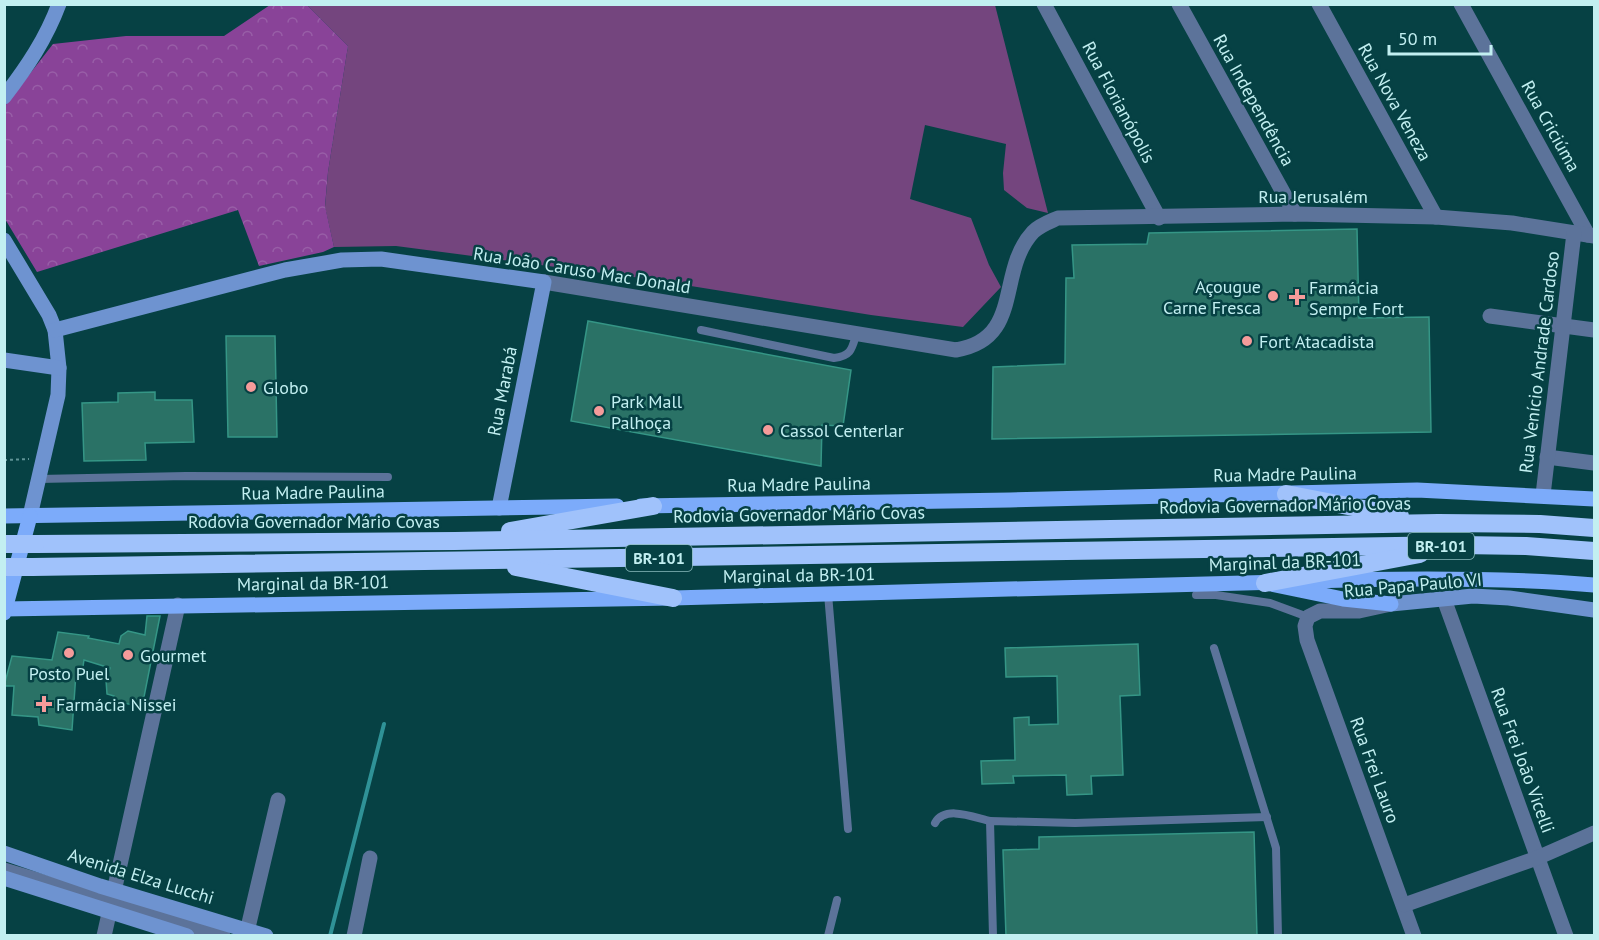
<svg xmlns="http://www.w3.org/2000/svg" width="1599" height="940" viewBox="0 0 1599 940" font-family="'PT Sans',sans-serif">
<defs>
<pattern id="forest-crowns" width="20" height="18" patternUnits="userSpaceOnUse" patternTransform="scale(1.5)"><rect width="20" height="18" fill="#894398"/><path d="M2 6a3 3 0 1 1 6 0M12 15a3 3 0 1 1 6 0" fill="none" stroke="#985ea7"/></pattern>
</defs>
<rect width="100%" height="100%" fill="#064144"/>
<!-- green -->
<polygon fill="#74457e" points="307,5 995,5 1048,213 1027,208 1004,190 1003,173 1006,144 925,125 910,199 971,218 989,265 1001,287 963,327 871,315 641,278 396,246 334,247 325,207 328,172 348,46"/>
<!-- forest -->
<polygon fill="url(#forest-crowns)" points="270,5 307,5 348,46 328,172 325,206 334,247 323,252 259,266 238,210 37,272 5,219 4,107 53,44 126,36 224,36"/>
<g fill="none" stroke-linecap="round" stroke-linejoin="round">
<!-- stream -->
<polyline stroke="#2f9297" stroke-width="4" points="330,936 384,724"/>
</g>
<!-- building -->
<g fill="#2a7266" stroke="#359686" stroke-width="1.5">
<polygon points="1357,229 1359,318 1429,317 1431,432 992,439 993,367 1065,364 1066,278 1074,278 1072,245 1147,244 1149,233"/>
<polygon points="588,321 851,370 843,426 822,425 821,466 571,421"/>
<polygon points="226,336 275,336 277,437 228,437"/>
<polygon points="155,392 155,400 192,400 194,442 145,443 146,460 84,461 82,403 118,402 118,393"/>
<polygon points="147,616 160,616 143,702 140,702 139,706 112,701 114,696 107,694 106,680 110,668 84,660 82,673 76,673 72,730 39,725 38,717 12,715 14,686 4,686 12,656 52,660 58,632 89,636 88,638 119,644 121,636 128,631 145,635"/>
<polygon points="1138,644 1140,695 1120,696 1123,775 1091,776 1092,794 1067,795 1066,775 1013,776 1014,783 982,784 981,761 1015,760 1014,718 1029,717 1029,725 1058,724 1057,676 1006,677 1005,648"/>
<polygon points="1254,832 1257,936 1006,936 1003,850 1039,849 1039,837"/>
</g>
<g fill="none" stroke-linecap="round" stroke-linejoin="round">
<!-- path -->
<polyline stroke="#609497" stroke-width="2" stroke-dasharray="3 3" stroke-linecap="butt" points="4,460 29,459"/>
<!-- lane -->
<g stroke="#5c739a" stroke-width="8">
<path d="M701,330L834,358C851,356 852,349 856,335"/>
<polyline points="39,479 186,476 388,477"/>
<polyline points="828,594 848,829"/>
<polyline points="1196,595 1216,595 1270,603 1308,617"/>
<polyline points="1214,648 1276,848 1278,936"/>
<path d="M935,823C945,805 973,817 990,821"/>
<polyline points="828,936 837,900"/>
<polyline points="993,936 990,821 1075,823 1267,817"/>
</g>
<!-- street -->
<g stroke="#5c739a" stroke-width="15">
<polyline points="1044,4 1159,218"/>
<polyline points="1179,4 1295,214"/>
<polyline points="1319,4 1436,217"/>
<polyline points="1461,4 1588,235"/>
<path d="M544,282L956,350C1024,339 996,272 1033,232C1040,225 1049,222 1058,218L1295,214L1436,217L1512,223L1594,236"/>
<polyline points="1490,316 1594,330"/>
<polyline points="1547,457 1594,463"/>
<polyline points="1543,495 1574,233"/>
<polyline points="1444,599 1566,936"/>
<polyline points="1391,604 1359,611 1320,611 1308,617 1305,626 1307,640 1414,936"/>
<polyline points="4,870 223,936"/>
<polyline points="1404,905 1537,858 1594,833"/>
<polyline points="104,936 178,605"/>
<polyline points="246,936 278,800"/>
<polyline points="354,936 370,858"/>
</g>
<!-- secondary -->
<g stroke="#6e93d0" stroke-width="15">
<path d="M4,97C27,67 46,39 59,4"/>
<polyline points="4,240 49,315 55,330 59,368 58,395 30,516"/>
<polyline points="55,330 285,270 342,260 381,259 544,282 499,508"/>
<polyline points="4,360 59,368"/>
<polyline points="1391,604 1473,596 1509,598 1594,610"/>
<polyline points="4,853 100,886 266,936"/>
<polyline points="4,878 187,936"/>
</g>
<!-- primary -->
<g stroke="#7cabfa" stroke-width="15">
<polyline points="641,506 1010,500 1417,490 1594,499"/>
<polyline points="4,516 617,506"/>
<path d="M1307,581C1402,578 1499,577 1594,585"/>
<polyline points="1271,584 1343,599 1391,604"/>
<polyline points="4,609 673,598 1277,582"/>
<polyline points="4,613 30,516"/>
</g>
<!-- highway -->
<g stroke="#a0c2fb" stroke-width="18">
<polyline points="1286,494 1400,516"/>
<polyline points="510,531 653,506"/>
<polyline points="35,544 455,541 1438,523 1540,524 1594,528"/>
<polyline points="32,567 1459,545 1526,546 1594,551"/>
<polyline points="516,567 673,598"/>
<polyline points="1265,583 1420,554"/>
</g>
<!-- highway-bridge -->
<g stroke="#a0c2fb" stroke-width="18">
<polyline points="4,544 35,544"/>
<polyline points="4,567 32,567"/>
</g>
</g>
<!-- markers -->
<g fill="#f59b9a" stroke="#064144" stroke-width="2">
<circle cx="1273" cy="296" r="6"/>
<path d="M1294 288h6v6h6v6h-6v6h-6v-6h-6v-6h6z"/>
<circle cx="1247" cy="341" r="6"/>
<circle cx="251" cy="387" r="6"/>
<circle cx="599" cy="411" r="6"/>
<circle cx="768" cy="430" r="6"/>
<circle cx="69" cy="653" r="6"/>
<circle cx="128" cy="655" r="6"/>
<path d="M41 695h6v6h6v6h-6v6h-6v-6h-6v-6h6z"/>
</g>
<g text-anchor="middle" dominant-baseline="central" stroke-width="5" stroke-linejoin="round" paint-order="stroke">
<!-- shield labels -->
<g fill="#064144" stroke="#8abbbd" stroke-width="1.5">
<rect x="1408" y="533" width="66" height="26" rx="4.5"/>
<rect x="626" y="545" width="66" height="26" rx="4.5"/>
</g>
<g font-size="16" font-weight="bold" fill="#c2eff1">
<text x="1441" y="546">BR-101</text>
<text x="659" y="558">BR-101</text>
</g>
<!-- street labels -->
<g font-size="18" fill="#c2eff1" stroke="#064144">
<text transform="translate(1254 100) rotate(61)">Rua Independência</text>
<text transform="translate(1119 102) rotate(62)">Rua Florianópolis</text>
<text transform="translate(1395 102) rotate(61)">Rua Nova Veneza</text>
<text transform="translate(1551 126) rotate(61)">Rua Criciúma</text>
<text x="1313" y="196">Rua Jerusalém</text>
<text transform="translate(582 270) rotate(9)">Rua João Caruso Mac Donald</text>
<text transform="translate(1539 362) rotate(-83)">Rua Venício Andrade Cardoso</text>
<text transform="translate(502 391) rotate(-79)">Rua Marabá</text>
<text transform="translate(1285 474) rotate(-1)">Rua Madre Paulina</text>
<text transform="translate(799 484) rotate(-1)">Rua Madre Paulina</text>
<text transform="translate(313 492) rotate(-1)">Rua Madre Paulina</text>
<text transform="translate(1285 505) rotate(-1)">Rodovia Governador Mário Covas</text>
<text transform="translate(799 514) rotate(-1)">Rodovia Governador Mário Covas</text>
<text x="314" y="521">Rodovia Governador Mário Covas</text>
<text transform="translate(1285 562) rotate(-2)">Marginal da BR-101</text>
<text transform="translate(799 575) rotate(-1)">Marginal da BR-101</text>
<text transform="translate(313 583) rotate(-1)">Marginal da BR-101</text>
<text transform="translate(1413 585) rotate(-5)">Rua Papa Paulo VI</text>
<text transform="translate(1523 760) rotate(70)">Rua Frei João Vicelli</text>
<text transform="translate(1375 770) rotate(70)">Rua Frei Lauro</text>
<text transform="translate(141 876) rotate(17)">Avenida Elza Lucchi</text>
</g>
<!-- poi labels -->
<g font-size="18" fill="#c2eff1" stroke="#064144" text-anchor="start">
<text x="1261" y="286" text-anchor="end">Açougue<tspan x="1261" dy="21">Carne Fresca</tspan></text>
<text x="1309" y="287">Farmácia<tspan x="1309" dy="21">Sempre Fort</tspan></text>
<text x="1259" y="341">Fort Atacadista</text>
<text x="263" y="387">Globo</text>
<text x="611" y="401">Park Mall<tspan x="611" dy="21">Palhoça</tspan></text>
<text x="780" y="430">Cassol Centerlar</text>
<text x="140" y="655">Gourmet</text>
<text x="69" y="673" text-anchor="middle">Posto Puel</text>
<text x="56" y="704">Farmácia Nissei</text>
</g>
</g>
<!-- border -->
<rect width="1599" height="940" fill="none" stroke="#c2eff1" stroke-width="12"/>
<!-- scale -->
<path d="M1389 45v9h102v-9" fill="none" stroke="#c2eff1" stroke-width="3"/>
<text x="1398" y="45" font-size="18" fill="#c2eff1" stroke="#064144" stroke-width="4.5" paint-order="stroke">50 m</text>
</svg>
